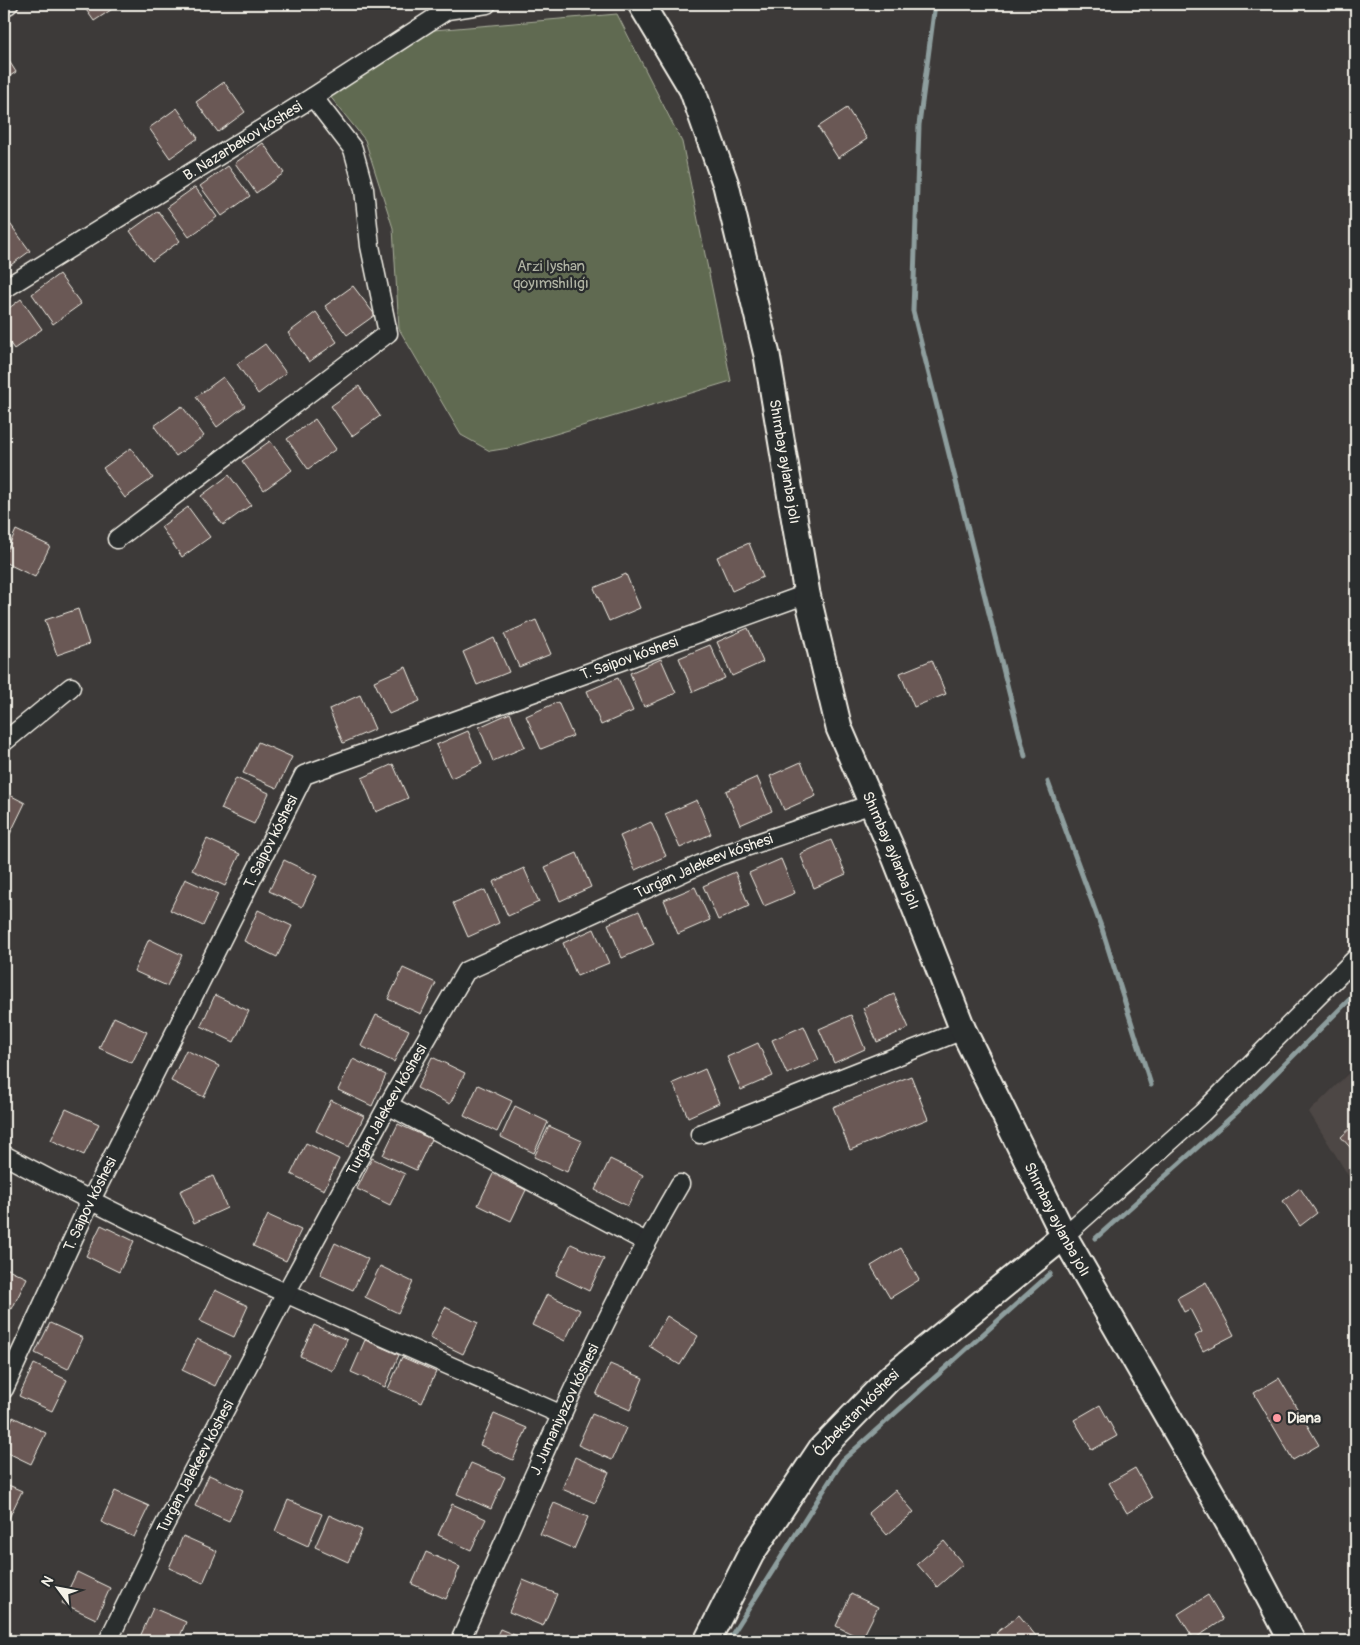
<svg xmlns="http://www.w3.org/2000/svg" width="1360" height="1645" viewBox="0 0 1360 1645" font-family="Pangolin,sans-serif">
<rect width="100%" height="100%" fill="#3d3a39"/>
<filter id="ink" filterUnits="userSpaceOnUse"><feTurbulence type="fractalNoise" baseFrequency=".02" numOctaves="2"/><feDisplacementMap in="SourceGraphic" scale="10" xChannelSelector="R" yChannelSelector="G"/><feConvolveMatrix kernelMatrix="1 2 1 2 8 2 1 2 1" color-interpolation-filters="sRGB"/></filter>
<g filter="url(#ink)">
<!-- built -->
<polygon fill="#4d4644" points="1356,1066 1356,1188 1309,1112"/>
<!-- green -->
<polygon fill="#606a51" stroke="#aaae9c" points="617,14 682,142 731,381 509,448 490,451 461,435 399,329 393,228 365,140 329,95 434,30"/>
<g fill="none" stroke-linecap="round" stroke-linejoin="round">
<!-- stream -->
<g stroke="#8e9e9e" stroke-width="5">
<polyline points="935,4 919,125 913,311 1025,756"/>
<polyline points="1048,782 1102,929 1151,1085"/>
<polyline points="1096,1238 1237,1112 1356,993"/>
<polyline points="728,1641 843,1460 1050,1274"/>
</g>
</g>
<!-- building -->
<g fill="#6a5854" stroke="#f4f1e8">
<polygon points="82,4 120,4 94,21"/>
<polygon points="4,53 16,72 4,80"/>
<polygon points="224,82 245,112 218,132 196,102"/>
<polygon points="177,108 198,138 170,158 149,128"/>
<polygon points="847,108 867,139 838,158 818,127"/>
<polygon points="263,143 284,173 256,193 235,163"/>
<polygon points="228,166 250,196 222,216 200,186"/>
<polygon points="195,187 217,217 189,237 167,207"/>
<polygon points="158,211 180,241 152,261 130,231"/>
<polygon points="8,221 30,251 4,270 4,225"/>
<polygon points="59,274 81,304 53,324 32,294"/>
<polygon points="353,286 375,315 347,335 325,306"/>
<polygon points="21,299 42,329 14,349 4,335 4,312"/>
<polygon points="316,312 337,342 309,362 288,333"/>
<polygon points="265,344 286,373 258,394 237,364"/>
<polygon points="223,377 245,406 217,427 196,397"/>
<polygon points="359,386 380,416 352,436 331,406"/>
<polygon points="182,406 204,436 176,456 154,426"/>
<polygon points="315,419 336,449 308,469 287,439"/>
<polygon points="270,441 292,470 264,490 242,461"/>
<polygon points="131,448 153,478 125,498 103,468"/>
<polygon points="229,475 251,505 223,525 201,496"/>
<polygon points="188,507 210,537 182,557 161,527"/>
<polygon points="16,530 50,546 35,577 4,562 4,557"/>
<polygon points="749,543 763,577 732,591 717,557"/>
<polygon points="626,574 640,608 609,621 594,588"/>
<polygon points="78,609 89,644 57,655 45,620"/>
<polygon points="536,620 551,654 519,667 504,634"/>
<polygon points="748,628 763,662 732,676 717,642"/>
<polygon points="494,638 509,672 477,685 463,652"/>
<polygon points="710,645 725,678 693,692 679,658"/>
<polygon points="661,659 676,693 644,707 630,673"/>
<polygon points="932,660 946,694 914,707 900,673"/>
<polygon points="406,667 420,701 389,714 374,681"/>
<polygon points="618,678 633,711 601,725 587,691"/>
<polygon points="360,695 375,729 343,743 329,709"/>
<polygon points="558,702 573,736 541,749 526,716"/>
<polygon points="510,713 525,747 493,761 479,727"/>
<polygon points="468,731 482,764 451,778 436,745"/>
<polygon points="258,742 292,757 277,788 243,773"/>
<polygon points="801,762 816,796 784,810 770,776"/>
<polygon points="393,764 408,798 376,812 362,778"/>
<polygon points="757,777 772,811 740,825 726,791"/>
<polygon points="236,778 269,793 254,824 221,809"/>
<polygon points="4,792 25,803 10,834 4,831"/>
<polygon points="697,800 711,834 680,848 665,814"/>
<polygon points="651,822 666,856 635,870 620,836"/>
<polygon points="207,839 240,854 225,886 192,870"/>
<polygon points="831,840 846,874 814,888 800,854"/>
<polygon points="577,853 591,887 560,901 545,867"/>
<polygon points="781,859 795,893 764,906 749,873"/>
<polygon points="284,860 317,876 302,907 269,891"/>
<polygon points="524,868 539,902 508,916 493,882"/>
<polygon points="735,872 749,906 718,920 703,886"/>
<polygon points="185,879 218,894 203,926 170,910"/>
<polygon points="695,887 710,920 678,934 664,900"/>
<polygon points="485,890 499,923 468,937 453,903"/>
<polygon points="258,910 292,926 277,957 244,941"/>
<polygon points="639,911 654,944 622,958 608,924"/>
<polygon points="594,929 609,963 577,976 563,943"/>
<polygon points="149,939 182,955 167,986 134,971"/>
<polygon points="403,968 436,983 421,1014 388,999"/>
<polygon points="894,994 909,1028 877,1042 863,1008"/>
<polygon points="215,995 249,1011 234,1042 201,1026"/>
<polygon points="376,1015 409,1030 394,1062 361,1046"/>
<polygon points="851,1015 865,1049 834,1063 819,1029"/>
<polygon points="114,1017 147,1032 132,1063 99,1048"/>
<polygon points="804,1026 819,1060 787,1074 772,1040"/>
<polygon points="758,1043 773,1076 741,1090 727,1057"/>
<polygon points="186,1050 219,1066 204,1097 171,1081"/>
<polygon points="432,1057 465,1073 450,1104 417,1088"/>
<polygon points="353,1059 386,1075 372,1106 338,1090"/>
<polygon points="705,1069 719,1103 688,1117 673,1083"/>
<polygon points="911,1076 928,1119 850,1150 833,1107"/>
<polygon points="478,1085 512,1101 497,1132 464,1116"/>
<polygon points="331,1100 364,1116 349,1147 316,1131"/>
<polygon points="515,1106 548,1122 534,1153 501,1137"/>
<polygon points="66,1109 99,1124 84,1155 51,1140"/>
<polygon points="1356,1123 1356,1154 1341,1137"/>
<polygon points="398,1124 431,1139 416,1170 383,1155"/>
<polygon points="549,1126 582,1141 567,1172 534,1157"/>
<polygon points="306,1143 339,1159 324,1190 291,1174"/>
<polygon points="372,1158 405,1174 390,1205 357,1189"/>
<polygon points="610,1159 643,1175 628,1206 595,1190"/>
<polygon points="493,1174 526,1190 511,1221 478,1205"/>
<polygon points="213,1176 227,1208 194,1223 180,1191"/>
<polygon points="1300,1188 1317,1213 1300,1226 1283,1201"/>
<polygon points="268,1215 301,1230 286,1261 253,1246"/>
<polygon points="101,1225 134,1241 119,1272 86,1256"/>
<polygon points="335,1243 368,1259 353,1290 320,1275"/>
<polygon points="571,1244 604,1259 589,1291 556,1275"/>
<polygon points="901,1248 919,1280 890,1298 871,1266"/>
<polygon points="380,1266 413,1282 398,1313 365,1297"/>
<polygon points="4,1267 27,1278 12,1309 4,1305"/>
<polygon points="1206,1282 1234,1335 1203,1351 1195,1336 1202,1332 1190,1309 1184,1312 1177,1298"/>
<polygon points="215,1290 248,1306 234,1337 200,1321"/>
<polygon points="547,1294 580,1310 565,1341 532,1325"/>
<polygon points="445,1307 478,1323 463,1354 430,1338"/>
<polygon points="667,1316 698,1336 680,1365 649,1346"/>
<polygon points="50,1323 83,1338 68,1369 35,1353"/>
<polygon points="314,1325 347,1340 333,1371 300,1356"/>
<polygon points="197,1339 230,1355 215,1386 182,1370"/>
<polygon points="365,1340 399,1355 385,1387 351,1372"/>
<polygon points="402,1357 436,1372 422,1403 388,1389"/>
<polygon points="34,1364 67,1380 52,1411 19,1396"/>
<polygon points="610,1364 643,1378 630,1410 596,1395"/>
<polygon points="1279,1378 1319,1445 1293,1460 1254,1393"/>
<polygon points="1100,1405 1117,1436 1092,1450 1074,1420"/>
<polygon points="494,1414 527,1428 513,1460 480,1445"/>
<polygon points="592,1414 626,1428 612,1460 578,1445"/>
<polygon points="13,1417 46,1433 31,1464 4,1451 4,1436"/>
<polygon points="575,1457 609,1472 595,1503 562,1489"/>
<polygon points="471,1463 505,1477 491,1509 457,1494"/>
<polygon points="1135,1468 1152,1498 1127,1513 1109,1483"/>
<polygon points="209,1475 243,1490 229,1521 195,1506"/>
<polygon points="4,1483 22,1491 7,1522 4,1521"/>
<polygon points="895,1490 914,1512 887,1535 868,1513"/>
<polygon points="115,1491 149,1506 134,1537 101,1522"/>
<polygon points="288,1500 322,1514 308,1546 275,1531"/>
<polygon points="554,1503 588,1517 574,1549 540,1534"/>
<polygon points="452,1504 486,1519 471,1550 438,1535"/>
<polygon points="329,1515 362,1530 348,1562 315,1547"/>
<polygon points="183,1536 217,1551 203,1583 169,1568"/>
<polygon points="944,1541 963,1564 937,1587 917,1564"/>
<polygon points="426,1552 460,1567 446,1599 412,1584"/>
<polygon points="77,1572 110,1588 96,1619 62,1603"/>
<polygon points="523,1580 557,1594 543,1626 509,1612"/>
<polygon points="851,1594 878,1607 862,1639 836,1626"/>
<polygon points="1208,1595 1223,1620 1194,1639 1178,1614"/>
<polygon points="153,1608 186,1622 178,1641 143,1641 139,1639"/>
<polygon points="1019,1615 1040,1641 1003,1641 996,1633"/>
<polygon points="500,1629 529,1641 494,1641"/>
</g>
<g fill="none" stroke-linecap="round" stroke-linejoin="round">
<defs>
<g id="street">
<polyline points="4,7 9,4"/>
<path id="s1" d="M4,289L313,97L447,10L487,4"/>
<polyline points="117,539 388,333 370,246 364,189 353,149 313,97"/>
<polyline points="4,742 71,687"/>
<polyline points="388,1105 646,1242"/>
<polyline points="700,1134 963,1030"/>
<path d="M4,1155C184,1253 374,1332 562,1415"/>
<polyline points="1064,1236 1202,1113 1356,958"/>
<path id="s2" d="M4,1389L90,1202L304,775L807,594"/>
<path id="s3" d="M108,1641L163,1528L286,1293L388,1105L466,971L719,856L872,804"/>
<path id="s4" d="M460,1641C529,1488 594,1330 680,1184"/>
</g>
<g id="secondary">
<path id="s5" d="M641,4L692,89L726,185L767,355L807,594L839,728L895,857L963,1030L1064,1236L1243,1548L1292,1641"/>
<path id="s6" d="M707,1641L751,1554L821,1449L891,1377L1064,1236"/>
</g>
</defs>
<!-- street casing -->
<use href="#street" stroke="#f4f1e8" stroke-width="21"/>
<!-- secondary casing -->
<use href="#secondary" stroke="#f4f1e8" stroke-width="29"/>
<!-- street -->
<use href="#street" stroke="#2a2d2e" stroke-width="18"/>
<!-- secondary -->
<use href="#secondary" stroke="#2a2d2e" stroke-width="25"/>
</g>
</g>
<!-- markers -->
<circle fill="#ff9aa2" stroke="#2a2d2e" stroke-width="2" cx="1277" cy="1418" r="5"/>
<g text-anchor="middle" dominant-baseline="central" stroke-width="4.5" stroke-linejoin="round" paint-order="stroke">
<!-- street labels -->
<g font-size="15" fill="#f4f1e8" stroke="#2a2d2e">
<text stroke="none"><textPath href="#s1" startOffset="281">B. Nazarbekov kóshesi</textPath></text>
<text stroke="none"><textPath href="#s5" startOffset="484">Shımbay aylanba jolı</textPath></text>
<text stroke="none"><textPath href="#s2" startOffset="1029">T. Saipov kóshesi</textPath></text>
<text stroke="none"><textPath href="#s2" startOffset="609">T. Saipov kóshesi</textPath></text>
<text stroke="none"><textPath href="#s5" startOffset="889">Shımbay aylanba jolı</textPath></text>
<text stroke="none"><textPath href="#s3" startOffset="1020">Turǵan Jalekeev kóshesi</textPath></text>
<text stroke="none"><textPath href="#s3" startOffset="600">Turǵan Jalekeev kóshesi</textPath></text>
<text stroke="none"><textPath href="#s2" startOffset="204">T. Saipov kóshesi</textPath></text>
<text stroke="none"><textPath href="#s5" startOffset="1294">Shımbay aylanba jolı</textPath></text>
<text stroke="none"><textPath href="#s4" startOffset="254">J. Jumaniyazov kóshesi</textPath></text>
<text stroke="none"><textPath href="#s6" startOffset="274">Ózbekstan kóshesi</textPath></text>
<text stroke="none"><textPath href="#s3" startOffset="195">Turǵan Jalekeev kóshesi</textPath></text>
</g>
<!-- park labels -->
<g font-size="15" fill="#b1b4a4" stroke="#2a2d2e">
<text x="551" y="266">Arzi Iyshan<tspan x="551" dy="17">qoyımshılıǵı</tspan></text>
</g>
<!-- poi labels -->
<g font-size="15" font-weight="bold" fill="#f4f1e8" stroke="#2a2d2e" text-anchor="start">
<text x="1287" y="1418">Diana</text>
</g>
</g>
<!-- margin -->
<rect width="1360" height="1645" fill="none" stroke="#2a2d2e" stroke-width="20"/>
<rect x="10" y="10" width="1340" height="1625" fill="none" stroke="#f4f1e8" stroke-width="2" filter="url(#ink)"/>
<!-- north arrow -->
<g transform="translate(58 1588) rotate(302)" stroke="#2a2d2e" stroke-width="4" paint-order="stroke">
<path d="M0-4L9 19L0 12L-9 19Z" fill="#f4f1e8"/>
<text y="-8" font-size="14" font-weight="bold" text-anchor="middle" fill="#f4f1e8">N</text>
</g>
</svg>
